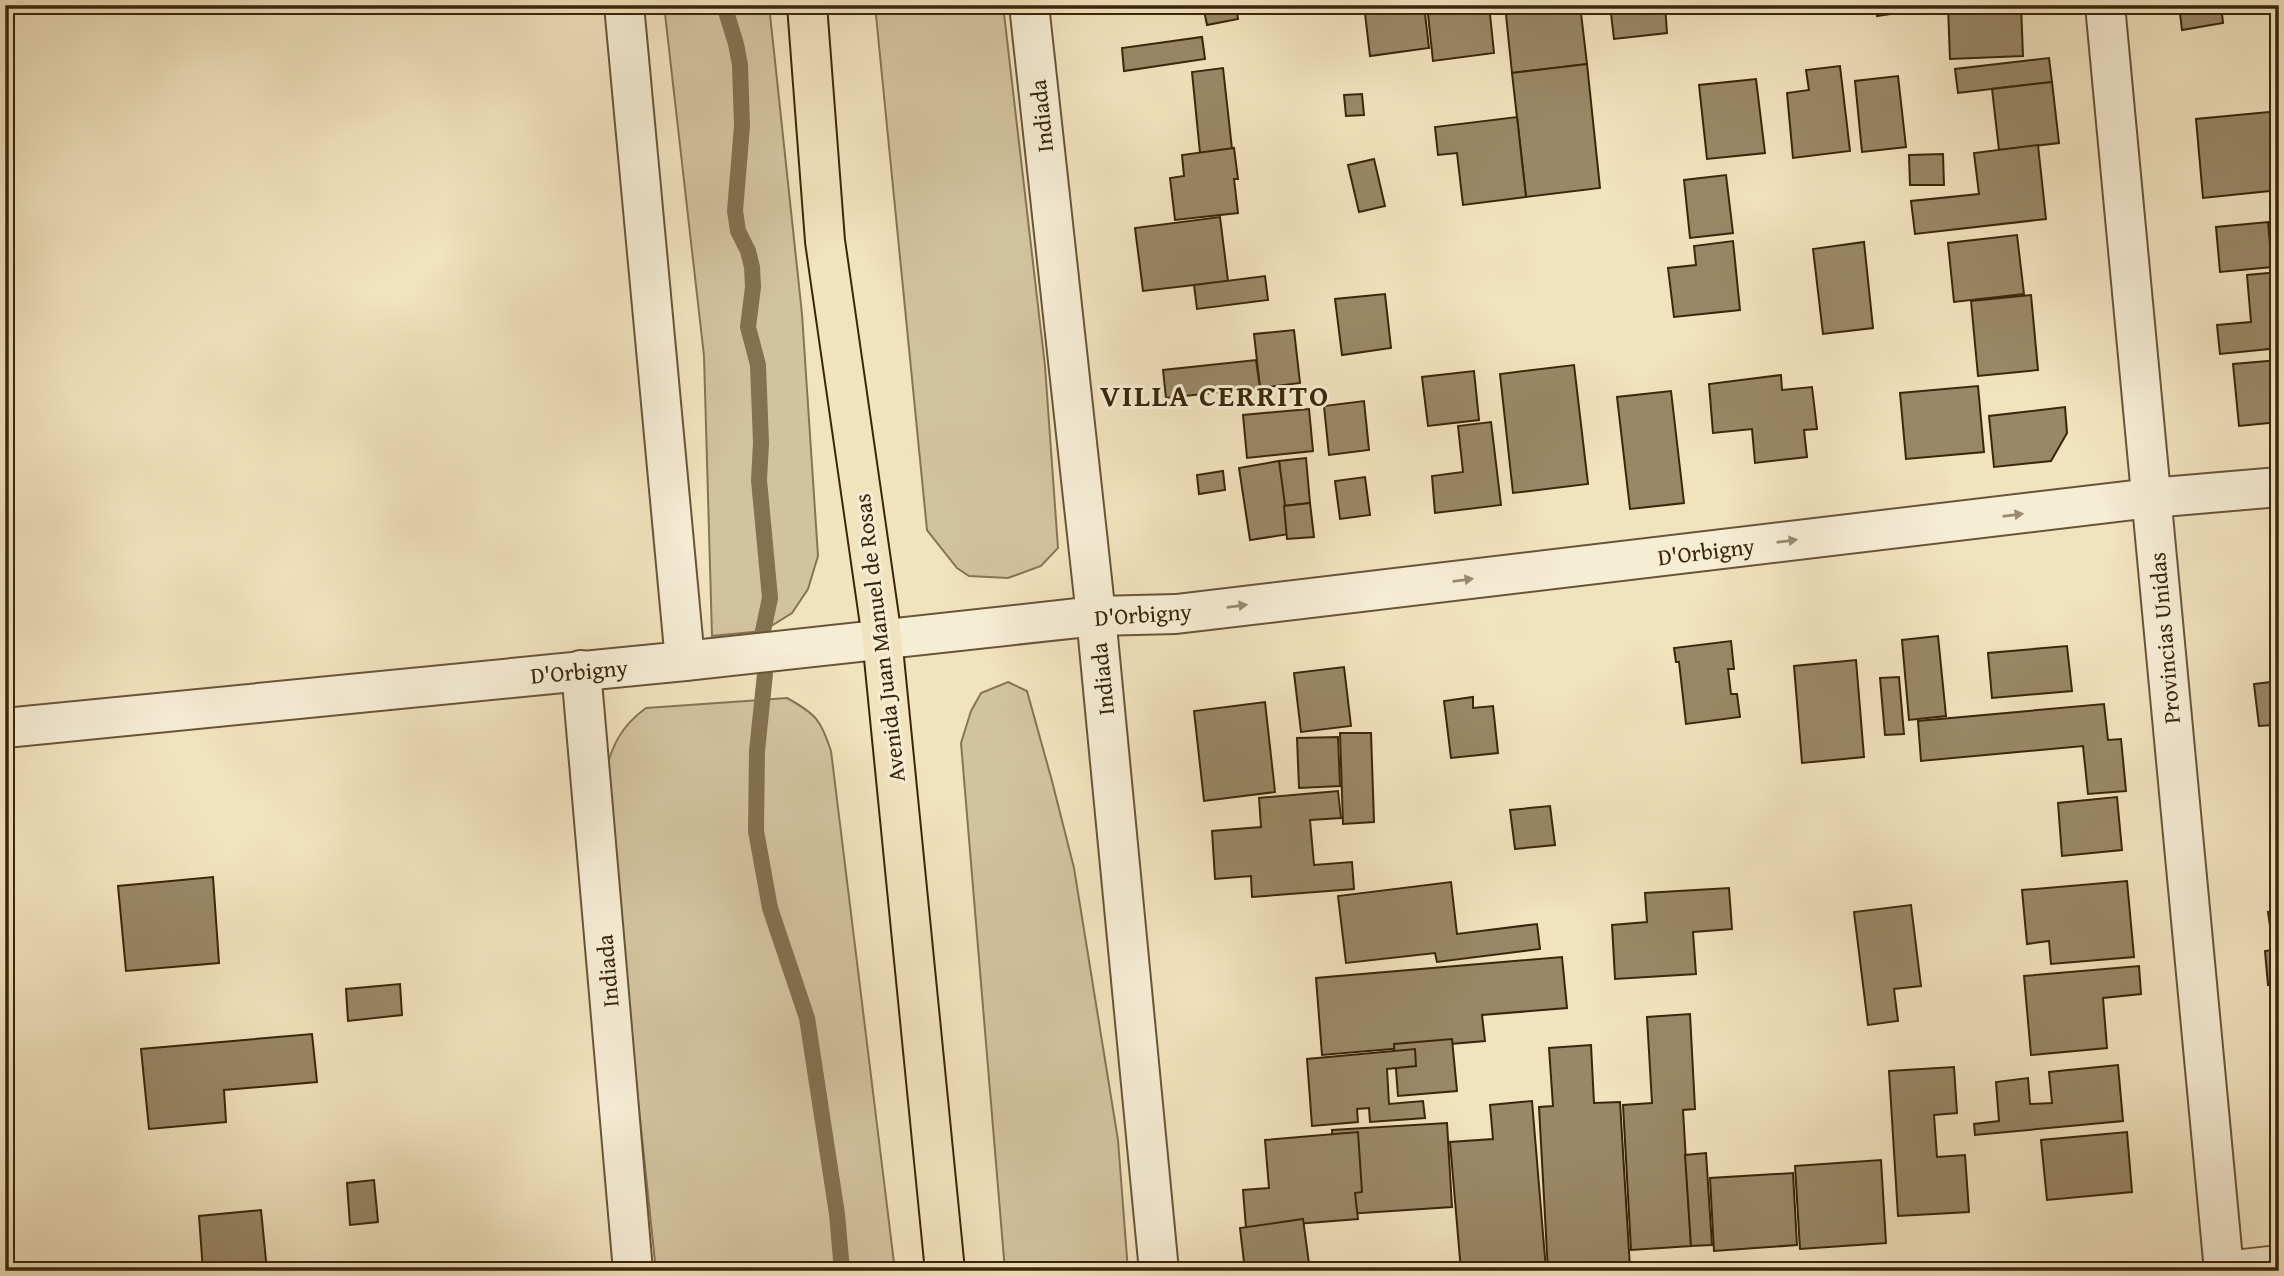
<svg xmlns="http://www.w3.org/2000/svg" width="2284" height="1276" viewBox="0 0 2284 1276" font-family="'Gentium Book Plus',serif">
<rect width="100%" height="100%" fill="#f1e3be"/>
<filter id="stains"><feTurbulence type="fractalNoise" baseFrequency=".00286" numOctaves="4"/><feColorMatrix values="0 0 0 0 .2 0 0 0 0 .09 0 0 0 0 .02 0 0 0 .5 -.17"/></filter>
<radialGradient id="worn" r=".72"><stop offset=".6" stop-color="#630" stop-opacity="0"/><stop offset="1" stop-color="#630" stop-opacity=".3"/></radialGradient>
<!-- green -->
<g fill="#d2c39f" stroke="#867454" stroke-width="2">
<polygon points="664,5 769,5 802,314 818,556 808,589 792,613 763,631 712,636 704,356"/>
<polygon points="875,5 1003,5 1045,366 1058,548 1041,566 1008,578 969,576 957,568 927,530"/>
<polygon points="1008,682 1027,691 1052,781 1074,868 1118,1140 1128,1271 1005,1271 961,743 971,711 981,693"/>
<path d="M787,698C816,714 821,720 831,751L895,1271H656L604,776C612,746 620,727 646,708Z"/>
</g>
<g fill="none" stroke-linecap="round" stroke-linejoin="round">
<!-- stream -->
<g stroke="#837151" stroke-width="16">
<polyline points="724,5 736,44 740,65 742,126 735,211 738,231 748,251 752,267 753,287 748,327 758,365 761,443 759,480 770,598 763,631"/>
<polyline points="765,674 757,751 756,831 770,908 807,1018 837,1214 842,1271"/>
</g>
</g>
<!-- building -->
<g fill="#998868" stroke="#3a260a" stroke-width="2">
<polygon points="1203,5 1236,5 1238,19 1207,25"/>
<polygon points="1364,5 1424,5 1429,48 1370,56"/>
<polygon points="1427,5 1489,5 1494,53 1433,61"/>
<polygon points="1505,5 1580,5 1587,64 1512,73"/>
<polygon points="1610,5 1665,5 1667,33 1614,39"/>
<polygon points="1876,5 1890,5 1891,14 1877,16"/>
<polygon points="2021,5 2023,56 1950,59 1948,6"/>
<polygon points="2179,5 2221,5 2223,23 2182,30"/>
<polygon points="1202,37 1205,59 1124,71 1122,48"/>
<polygon points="2049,58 2052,82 1958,93 1955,69"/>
<polygon points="1587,64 1600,188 1526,197 1512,73"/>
<polygon points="1840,66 1850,151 1793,158 1787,93 1809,90 1806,70"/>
<polygon points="1223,68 1232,149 1200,153 1192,72"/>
<polygon points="1898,76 1906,147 1862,152 1855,81"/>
<polygon points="1756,79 1765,153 1707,159 1699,85"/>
<polygon points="2052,82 2059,143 1999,150 1992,89"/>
<polygon points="1362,94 1364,115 1346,116 1344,95"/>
<polygon points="2279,111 2279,190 2203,198 2196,119"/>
<polygon points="1517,117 1526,197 1463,205 1457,153 1438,155 1435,127"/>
<polygon points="2038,145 2046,219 1915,234 1911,201 1979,194 1974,153"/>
<polygon points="1234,148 1238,179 1234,179 1238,213 1175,220 1170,178 1184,176 1182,155"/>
<polygon points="1943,154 1944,185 1910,185 1909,155"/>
<polygon points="1374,159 1385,206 1359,212 1348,165"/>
<polygon points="1726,175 1733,233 1690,238 1684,180"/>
<polygon points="1220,217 1228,281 1143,291 1135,228"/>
<polygon points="2268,222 2272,267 2220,272 2216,227"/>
<polygon points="2017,235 2024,294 1954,302 1948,243"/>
<polygon points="1733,241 1740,310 1674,317 1668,268 1696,265 1694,246"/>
<polygon points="1864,242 1873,328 1823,334 1813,249"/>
<polygon points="2279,272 2279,348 2220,354 2217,325 2251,322 2247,275"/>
<polygon points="1265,276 1268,300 1197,309 1194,285"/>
<polygon points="1385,294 1391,348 1342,355 1335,299"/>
<polygon points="2031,295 2038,370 1978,376 1971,301"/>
<polygon points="1294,330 1300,383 1260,388 1254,334"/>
<polygon points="1256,360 1260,388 1166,398 1163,370"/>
<polygon points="2279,360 2279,422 2239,426 2233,364"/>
<polygon points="1574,365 1588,484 1513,493 1500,374"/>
<polygon points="1474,371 1479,420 1428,426 1422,377"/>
<polygon points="1781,375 1782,390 1812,387 1817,429 1804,430 1807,457 1755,463 1752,429 1713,433 1709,384"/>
<polygon points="1978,386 1984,452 1906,459 1900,393"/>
<polygon points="1671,391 1684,503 1630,509 1617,397"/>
<polygon points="1364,401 1369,450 1329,455 1324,406"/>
<polygon points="2065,407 2067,433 2051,461 1994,467 1989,416"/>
<polygon points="1309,409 1313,451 1247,458 1243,415"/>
<polygon points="1491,422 1501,505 1435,513 1432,476 1463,472 1458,426"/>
<polygon points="1306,458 1310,503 1284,506 1279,461"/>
<polygon points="1279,461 1289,534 1250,540 1239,468"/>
<polygon points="1223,471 1225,490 1199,494 1197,475"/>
<polygon points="1365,477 1370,515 1340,519 1335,481"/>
<polygon points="1310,503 1314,537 1287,539 1284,506"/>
<polygon points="1938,636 1946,716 1909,720 1902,640"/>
<polygon points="1731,641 1734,669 1728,669 1731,694 1737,694 1740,717 1686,724 1679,662 1676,662 1674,648"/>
<polygon points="2067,646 2072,691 1992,698 1988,653"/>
<polygon points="1856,660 1864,757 1802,763 1794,666"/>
<polygon points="1344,667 1351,726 1301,732 1294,673"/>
<polygon points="1899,677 1904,734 1885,735 1880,678"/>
<polygon points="2279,681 2279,763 2274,725 2259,726 2254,684"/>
<polygon points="1473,697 1473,708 1493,706 1498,753 1451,758 1444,701"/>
<polygon points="1265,702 1275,792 1204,801 1194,711"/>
<polygon points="2104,704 2108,740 2121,739 2126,791 2088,794 2083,746 1921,761 1918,721"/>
<polygon points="1340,733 1371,733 1374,822 1343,824"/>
<polygon points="1338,737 1340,786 1299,788 1297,738"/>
<polygon points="1338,791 1341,818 1310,820 1314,865 1352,862 1354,889 1252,897 1251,876 1215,879 1212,831 1261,827 1259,798"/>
<polygon points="2117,797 2122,850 2062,856 2058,803"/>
<polygon points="1550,806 1555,845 1515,849 1510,810"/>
<polygon points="213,877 219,963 126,971 118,886"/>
<polygon points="2127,881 2134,957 2051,964 2049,941 2027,944 2022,890"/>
<polygon points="1451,882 1457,934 1537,924 1540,949 1437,962 1435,953 1346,963 1338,896"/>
<polygon points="1729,888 1732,929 1693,932 1696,974 1615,979 1612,925 1647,922 1645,893"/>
<polygon points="1911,905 1921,986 1894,989 1898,1021 1868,1025 1854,912"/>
<polygon points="2279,911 2279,932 2271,933 2268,912"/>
<polygon points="2279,949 2279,983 2268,985 2265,951"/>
<polygon points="1562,957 1567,1008 1482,1015 1485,1041 1322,1055 1316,978"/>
<polygon points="2139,966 2141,994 2103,998 2107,1048 2031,1055 2024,976"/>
<polygon points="400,984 402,1015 348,1021 346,989"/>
<polygon points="1690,1014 1695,1109 1683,1110 1691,1246 1631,1250 1623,1105 1652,1103 1647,1017"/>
<polygon points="312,1034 317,1082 224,1090 226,1122 149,1129 141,1049"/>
<polygon points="1452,1039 1457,1091 1398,1096 1394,1044"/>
<polygon points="1591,1045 1594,1103 1620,1102 1630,1268 1548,1271 1539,1107 1553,1106 1549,1048"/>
<polygon points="1415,1049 1416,1066 1387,1069 1389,1104 1423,1101 1425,1118 1370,1122 1369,1108 1357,1109 1358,1122 1312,1126 1307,1059"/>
<polygon points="2118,1065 2123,1121 1975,1135 1974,1124 1999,1121 1996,1082 2028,1078 2030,1104 2052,1103 2049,1072"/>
<polygon points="1954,1067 1957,1113 1934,1115 1937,1157 1965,1155 1969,1212 1898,1216 1889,1071"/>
<polygon points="1532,1101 1546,1270 1461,1271 1450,1142 1493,1139 1490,1105"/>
<polygon points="1447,1123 1452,1207 1347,1214 1345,1195 1336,1195 1332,1130"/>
<polygon points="1358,1132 1362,1192 1355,1193 1358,1219 1246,1228 1243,1190 1269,1188 1265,1140"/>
<polygon points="2127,1132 2132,1192 2047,1200 2041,1140"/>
<polygon points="1706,1153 1712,1245 1691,1246 1685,1155"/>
<polygon points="1881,1160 1886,1243 1800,1249 1795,1166"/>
<polygon points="1793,1173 1797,1245 1714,1251 1710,1178"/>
<polygon points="374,1180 378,1222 350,1225 347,1183"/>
<polygon points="261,1210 267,1271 203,1271 199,1216"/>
<polygon points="1303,1219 1310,1271 1245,1271 1240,1228"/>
</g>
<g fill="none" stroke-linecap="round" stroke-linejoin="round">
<defs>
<g id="minor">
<polyline points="624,5 685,661"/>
<polyline points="1029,5 1096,616 1159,1271"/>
<polyline points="2105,5 2224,1271"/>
<polyline points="581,670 633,1271"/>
<polyline points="5,728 685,661 1096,616 1176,614 2151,498 2279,487"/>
<polyline points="2225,1271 2279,1265"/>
</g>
<polyline id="major" points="807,5 825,241 882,638 945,1271"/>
</defs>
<!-- minor casing -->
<use href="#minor" stroke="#685537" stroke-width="42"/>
<!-- major casing -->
<use href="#major" stroke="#3a260a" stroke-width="42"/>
<!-- minor -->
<use href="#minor" stroke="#f6edd5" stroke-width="38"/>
<!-- major -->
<use href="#major" stroke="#f1e3be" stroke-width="38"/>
</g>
<!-- one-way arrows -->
<defs><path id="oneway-solid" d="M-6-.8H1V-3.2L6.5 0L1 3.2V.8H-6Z" transform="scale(1.75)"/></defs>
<g fill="#988a70">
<use href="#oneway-solid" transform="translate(2013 515) rotate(-7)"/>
<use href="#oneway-solid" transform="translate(1787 541) rotate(-7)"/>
<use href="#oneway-solid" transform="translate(1463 580) rotate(-7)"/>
<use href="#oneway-solid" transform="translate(1237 606) rotate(-7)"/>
</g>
<g text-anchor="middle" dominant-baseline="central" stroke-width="6" stroke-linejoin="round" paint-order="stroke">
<!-- street labels -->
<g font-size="23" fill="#3a260a" stroke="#f6edd5">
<text transform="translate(1041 116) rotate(-96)">Indiada</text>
<text transform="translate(1706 551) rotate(-7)">D'Orbigny</text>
<text transform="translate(1143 614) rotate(-4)">D'Orbigny</text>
<text transform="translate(879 638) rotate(-97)">Avenida Juan Manuel de Rosas</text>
<text transform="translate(2164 638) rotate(-95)">Provincias Unidas</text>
<text transform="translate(579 671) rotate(-5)">D'Orbigny</text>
<text transform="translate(1102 679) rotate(-96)">Indiada</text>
<text transform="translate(607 971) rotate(-95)">Indiada</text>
</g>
<!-- district labels -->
<g font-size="30" font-weight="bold" letter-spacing="2" fill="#3a260a" stroke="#f6edd5">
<text x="1215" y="395">VILLA CERRITO</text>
</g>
</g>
<!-- margin -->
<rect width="2284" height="1276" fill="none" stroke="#f1e3be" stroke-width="28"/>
<rect x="7" y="7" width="2270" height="1262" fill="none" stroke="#3a260a" stroke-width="3.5"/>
<rect x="14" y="14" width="2256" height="1248" fill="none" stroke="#3a260a" stroke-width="2"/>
<rect width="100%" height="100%" filter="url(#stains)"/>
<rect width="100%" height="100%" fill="url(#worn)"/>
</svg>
